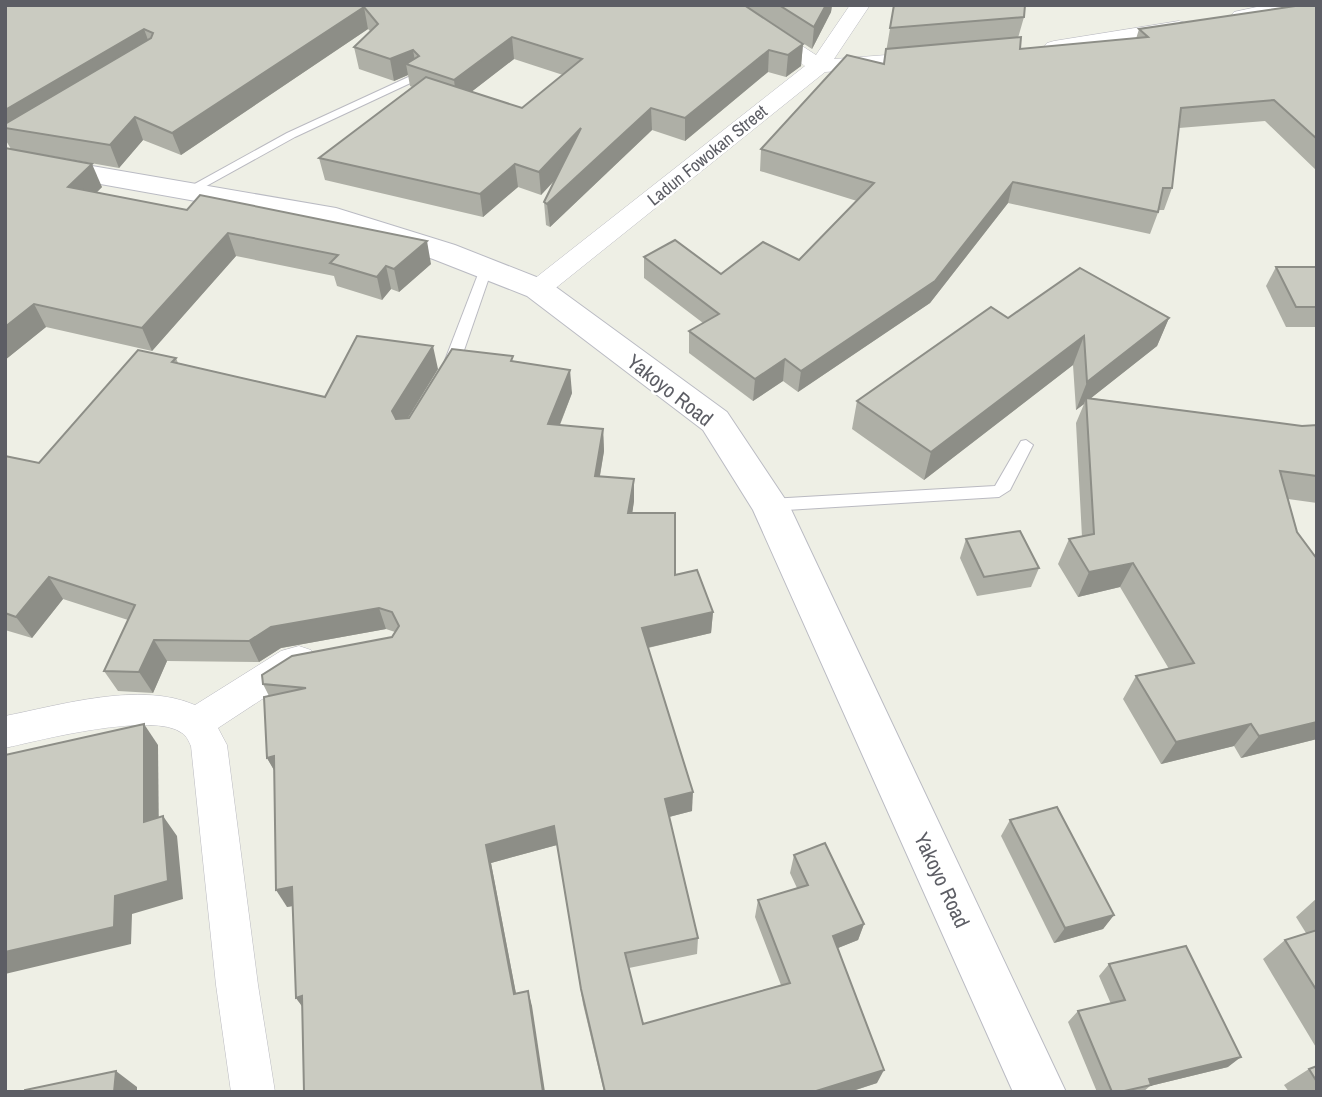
<svg xmlns="http://www.w3.org/2000/svg" width="1322" height="1097" viewBox="0 0 1322 1097" font-family="'Archivo Narrow',sans-serif">
<rect width="100%" height="100%" fill="#eeefe5"/>
<g fill="none" stroke-linecap="round" stroke-linejoin="round">
<defs>
<g id="service">
<polygon points="415,74 420,77 419,79 295,137 192,194 188,195 182,191 287,133"/>
<polygon points="486,265 492,269 461,359 454,371 444,371 442,368 480,269"/>
<polygon points="1026,440 1033,445 1010,490 999,497 770,511 762,505 770,499 995,486 1021,441"/>
</g>
<g id="minor">
<polygon points="715,5 739,5 816,55 850,5 870,5 834,59 926,52 933,54 936,58 933,62 926,64 825,72 547,295 538,297 529,295 525,289 529,283 805,66"/>
<polygon points="1266,5 1307,5 1304,9 1241,22 1234,20 1231,16 1234,12"/>
<polygon points="1179,21 1186,23 1189,27 1186,31 1054,53 1047,51 1044,47 1047,43 1054,41"/>
<path d="M299,646L311,650L316,660L311,670L302,673L218,728L227,745L258,985L275,1092H231L216,985L191,746C189,742 187,736 182,733C154,711 40,740 5,748V716C61,705 140,681 195,705L281,651Z"/>
</g>
<polygon id="secondary" points="5,151 336,208 455,245 549,282 727,412 789,505 1066,1092 1013,1092 753,510 703,430 527,296 433,259 330,225 5,167"/>
</defs>
<!-- service casing -->
<use href="#service" stroke="#babac1" stroke-width="2"/>
<!-- minor casing -->
<use href="#minor" stroke="#babac1" stroke-width="1"/>
<!-- secondary casing -->
<use href="#secondary" stroke="#babbc3" stroke-width="2"/>
<!-- service -->
<use href="#service" fill="#fff" fill-rule="evenodd"/>
<!-- minor -->
<use href="#minor" fill="#fff" fill-rule="evenodd"/>
<!-- secondary -->
<use href="#secondary" fill="#fff" fill-rule="evenodd"/>
</g>
<!-- wall -->
<g fill="#aeafa6" fill-rule="evenodd">
<path d="M5,5H606L803,44L801,66L786,77L768,72L685,141L652,130L550,227L546,225L544,202L555,180L541,195L518,187L483,217L325,180L319,158L412,87L410,86L408,75L394,81L359,69L354,47L370,31L368,29L181,155L143,140L119,168L11,149L5,139ZM514,59L563,75L522,108L471,92Z"/>
<polygon points="744,5 832,5 831,12 812,49"/>
<polygon points="894,5 1024,17 1018,38 1020,49 1136,39 1139,29 1317,5 1317,171 1265,121 1179,128 1172,188 1164,210 1159,210 1150,234 1008,203 930,303 798,392 783,381 753,401 689,353 689,331 703,323 644,278 644,257 721,274 799,260 857,201 760,171 761,149 884,64"/>
<polygon points="5,148 102,187 96,193 431,264 399,292 391,289 382,300 337,286 334,276 236,256 152,351 46,327 5,360"/>
<polygon points="1276,267 1317,267 1317,327 1286,327 1266,286"/>
<polygon points="1008,318 1169,318 1157,346 1091,398 1302,426 1317,425 1317,503 1288,499 1317,739 1241,758 1234,746 1161,764 1123,699 1136,676 1169,669 1120,587 1078,597 1058,564 1069,539 1082,537 1076,423 1084,404 1076,410 1073,365 924,480 852,429 857,401"/>
<polygon points="176,358 178,363 325,397 438,369 408,418 513,361 572,393 560,425 603,429 604,451 600,476 634,501 632,513 675,575 713,612 711,633 648,648 692,811 669,817 698,938 697,954 629,968 643,1024 781,985 755,917 758,900 797,888 790,873 794,855 864,924 858,940 838,948 877,1083 850,1092 604,1092 583,1004 557,845 491,863 516,994 532,1006 302,1006 296,998 293,906 287,907 274,770 267,758 269,696 263,684 392,637 395,632 386,629 281,648 259,662 167,661 153,693 118,691 104,671 128,620 63,599 32,638 5,630 5,456 39,463"/>
<polygon points="966,539 1039,568 1031,587 977,596 960,558"/>
<polygon points="1010,820 1114,915 1103,929 1054,943 1001,836"/>
<polygon points="1317,898 1317,1049 1263,959 1285,940 1306,933 1296,917"/>
<polygon points="1109,964 1228,1067 1150,1086 1143,1092 1097,1092 1068,1022 1078,1011 1111,1004 1099,976"/>
<polygon points="1317,1066 1317,1092 1289,1092 1284,1085 1309,1069"/>
</g>
<!-- shaded-wall -->
<g fill="#8d8e87">
<polygon points="826,5 832,5 831,12 812,49 814,27"/>
<polygon points="364,7 368,29 181,155 172,133"/>
<polygon points="144,29 152,51 5,128 5,110"/>
<polygon points="512,37 514,59 457,103 454,80"/>
<polygon points="803,44 801,66 786,77 788,55"/>
<polygon points="413,50 416,67 406,64 408,75 394,81 390,59"/>
<polygon points="769,50 768,72 685,141 685,118"/>
<polygon points="651,108 652,130 550,227 547,204"/>
<polygon points="135,117 143,140 119,168 110,145"/>
<polygon points="581,128 582,150 541,195 539,172"/>
<polygon points="92,164 102,187 79,210 68,187"/>
<polygon points="515,164 518,187 483,217 480,194"/>
<polygon points="1013,182 1008,203 930,303 798,392 801,371"/>
<polygon points="228,233 236,256 152,351 142,328"/>
<polygon points="427,241 431,264 399,292 394,269"/>
<polygon points="386,266 391,289 382,300 377,277"/>
<polygon points="34,304 46,327 5,360 5,327"/>
<polygon points="1169,318 1157,346 1086,402 1086,398 1084,404 1076,410 1087,382"/>
<polygon points="1084,336 1073,365 924,480 931,452"/>
<polygon points="433,346 438,369 398,434 392,411"/>
<polygon points="785,359 783,381 753,401 755,379"/>
<polygon points="570,370 572,393 551,447 548,424"/>
<polygon points="603,429 604,451 596,498 595,476"/>
<polygon points="634,479 634,501 629,536 628,513"/>
<polygon points="1133,563 1120,587 1078,597 1089,572"/>
<polygon points="49,577 63,599 32,638 16,617"/>
<polygon points="379,608 386,629 281,648 259,662 249,641 271,627"/>
<polygon points="713,612 711,633 642,649 642,628"/>
<polygon points="154,640 167,661 153,693 139,672"/>
<polygon points="1317,722 1317,739 1241,758 1259,736"/>
<polygon points="144,724 158,745 159,841 144,822"/>
<polygon points="1251,724 1234,746 1161,764 1176,742"/>
<polygon points="274,756 278,777 267,758"/>
<polygon points="693,792 692,811 665,818 665,799"/>
<polygon points="163,816 177,836 183,899 132,914 131,944 5,974 5,952 115,896"/>
<polygon points="554,826 557,845 491,863 519,1009 514,994 486,845"/>
<polygon points="292,887 303,904 287,907 276,890"/>
<polygon points="1114,915 1103,929 1054,943 1065,928"/>
<polygon points="864,924 858,940 828,952 833,936"/>
<polygon points="528,991 532,1006 545,1092 543,1092"/>
<polygon points="302,996 307,1013 296,998"/>
<polygon points="1241,1057 1228,1067 1150,1086 1151,1085 1149,1079"/>
<polygon points="884,1070 877,1083 849,1092 813,1092"/>
<polygon points="116,1071 137,1087 137,1092 114,1092"/>
</g>
<!-- building -->
<g fill="#cacbc1" stroke="#8d8e87" stroke-width="2">
<polygon points="5,5 744,5 803,44 788,55 769,50 685,118 651,108 547,204 544,202 581,128 539,172 515,164 480,194 319,158 426,77 522,108 582,59 512,37 454,80 406,64 419,56 413,50 390,59 354,47 378,24 364,7 172,133 135,117 110,145 5,128 5,124 151,38 153,33 144,29 5,110"/>
<polygon points="779,5 826,5 814,27"/>
<polygon points="894,5 1025,5 1024,17 890,28"/>
<polygon points="1302,5 1317,5 1317,139 1274,100 1181,108 1172,188 1163,188 1158,212 1013,182 935,281 801,371 785,359 755,379 689,331 719,314 644,257 675,240 721,274 763,242 799,260 874,183 761,149 847,55 884,64 886,49 1021,37 1020,49 1148,37 1139,29"/>
<polygon points="5,148 92,164 68,187 187,210 200,195 427,241 394,269 386,266 377,277 330,263 338,255 228,233 142,328 34,304 5,327"/>
<polygon points="1276,267 1317,267 1317,307 1296,307"/>
<polygon points="1080,268 1169,318 1087,382 1084,336 931,452 857,401 991,307 1008,318"/>
<polygon points="357,336 433,346 392,411 396,419 409,418 452,349 513,356 511,361 570,370 548,424 603,429 595,476 634,479 628,513 675,513 675,575 697,570 713,612 642,628 693,792 665,799 698,938 625,953 643,1024 790,983 758,900 808,885 794,855 825,843 864,924 833,936 884,1070 813,1092 605,1092 581,989 554,826 486,845 514,994 528,991 543,1092 304,1092 302,996 296,998 292,887 276,890 274,756 267,758 264,697 306,688 263,684 262,675 292,656 392,637 399,626 392,612 379,608 271,627 249,641 154,640 139,672 104,671 135,605 49,577 16,617 5,613 5,456 39,463 138,350 176,358 172,362 325,397"/>
<polygon points="1086,398 1302,426 1317,425 1317,476 1280,471 1297,532 1317,559 1317,722 1259,736 1251,724 1176,742 1136,676 1194,663 1133,563 1089,572 1069,539 1094,534"/>
<polygon points="1020,531 1039,568 984,577 966,539"/>
<polygon points="144,724 144,822 163,816 168,881 115,896 114,927 5,952 5,755"/>
<polygon points="1057,807 1114,915 1065,928 1010,820"/>
<polygon points="1317,930 1317,991 1285,940"/>
<polygon points="1186,946 1241,1057 1149,1079 1151,1085 1120,1092 1112,1092 1078,1011 1125,1000 1109,964"/>
<polygon points="1317,1066 1317,1082 1309,1069"/>
<polygon points="116,1071 114,1092 25,1092 25,1090"/>
</g>
<g text-anchor="middle" dominant-baseline="central" stroke-width="5" stroke-linejoin="round" paint-order="stroke">
<!-- far-street labels -->
<g font-size="18" fill="#5d5e65" stroke="#fff">
<text transform="translate(707 155) rotate(-39)">Ladun Fowokan Street</text>
</g>
<!-- street labels -->
<g font-size="21" fill="#5d5e65" stroke="#fff">
<text transform="translate(670 390) rotate(38)">Yakoyo Road</text>
<text transform="translate(942 880) rotate(65)">Yakoyo Road</text>
</g>
</g>
<!-- border -->
<rect width="1322" height="1097" fill="none" stroke="#5d5e65" stroke-width="14"/>
</svg>
